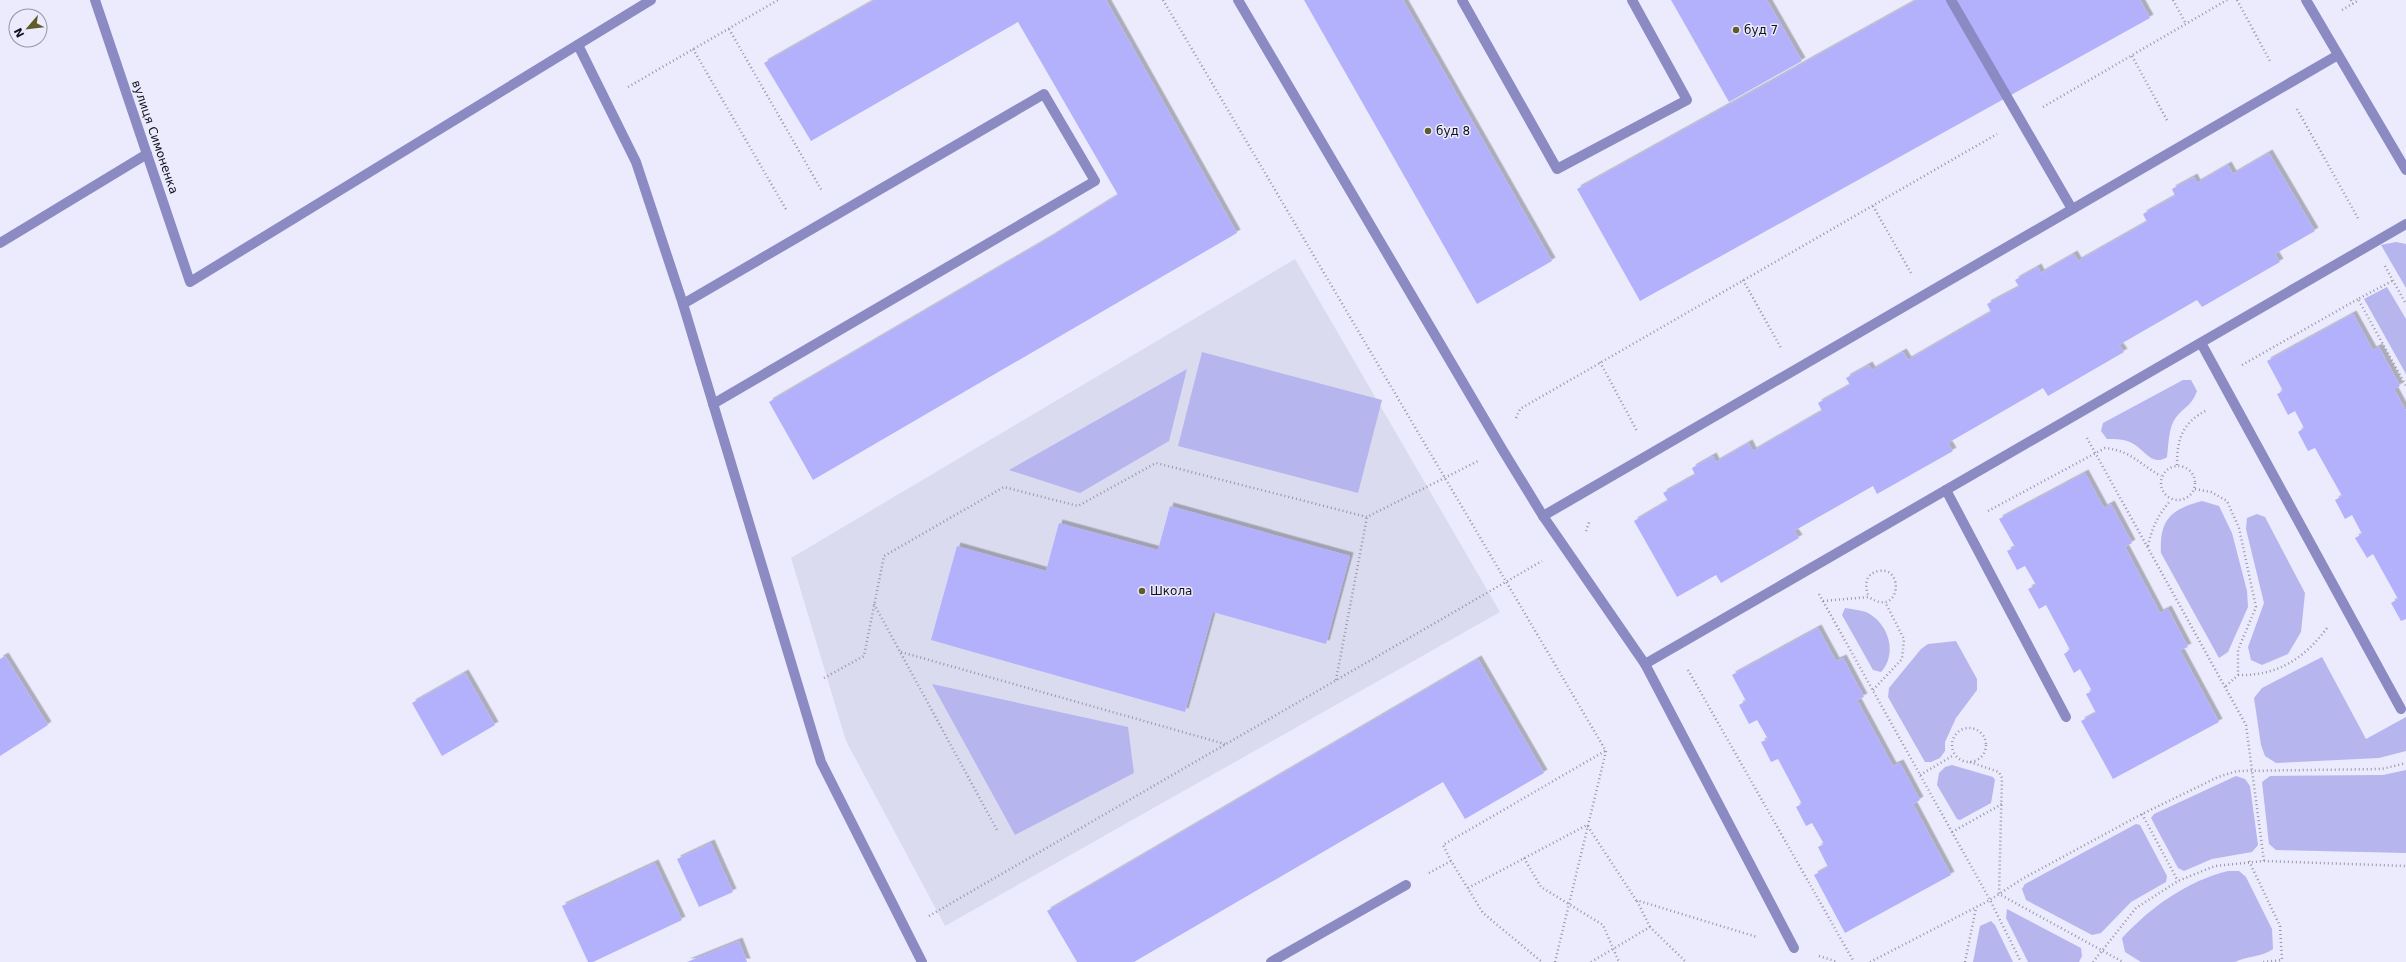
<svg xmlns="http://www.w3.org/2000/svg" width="2406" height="962" viewBox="0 0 2406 962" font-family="'DejaVu Sans',sans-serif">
<defs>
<filter id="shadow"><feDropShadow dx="3.5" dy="-3.5" stdDeviation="0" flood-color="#0004"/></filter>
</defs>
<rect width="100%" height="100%" fill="#ebebfd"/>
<!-- built -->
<polygon fill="#dbdbf0" points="1295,259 1500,612 945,926 846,741 791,558"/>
<!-- green -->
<g fill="#b6b5ee">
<polygon points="2396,242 2406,244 2406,288 2381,245"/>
<polygon points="2387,287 2406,319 2406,374 2364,299"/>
<polygon points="1202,352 1382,400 1358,493 1178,446"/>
<polygon points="1187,369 1169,441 1080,493 1009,470"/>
<path d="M2183,380H2191L2197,391C2191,406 2187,405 2178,415C2168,425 2169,444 2167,457C2152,467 2145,450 2132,443C2125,439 2115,439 2107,439L2101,431L2103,423Z"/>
<path d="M2202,501L2219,506L2232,533L2247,591L2248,607L2228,652L2219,658L2161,553C2159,520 2171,509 2202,501Z"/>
<polygon points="2257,514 2265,517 2305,593 2301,632 2288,654 2262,665 2251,660 2248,647 2264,603 2246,529 2247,518"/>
<path d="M1845,608C1851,609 1860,610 1866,612C1889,623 1898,654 1881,672L1873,670L1842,615Z"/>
<polygon points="1956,641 1977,679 1977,690 1956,718 1945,742 1945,751 1940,758 1931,762 1925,762 1888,697 1889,688 1921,649 1928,644"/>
<polygon points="2322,657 2366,739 2406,717 2406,751 2379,758 2276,763 2265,756 2261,745 2254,698 2262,688"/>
<polygon points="932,684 1128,727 1134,773 1015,835"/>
<polygon points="1952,765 1993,777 1995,780 1991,803 1960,820 1957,819 1937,785 1939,773 1945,767"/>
<polygon points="2406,770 2406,853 2276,850 2269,844 2262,782 2270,776 2383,775"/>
<polygon points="2236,776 2245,779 2250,786 2258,845 2252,852 2212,859 2184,871 2178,868 2151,818 2154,814"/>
<polygon points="2136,824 2140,825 2167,876 2166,882 2131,902 2101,933 2092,935 2026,900 2022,889 2025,884"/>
<path d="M2228,871H2239L2246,877L2272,929L2273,949C2263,957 2247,956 2235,962H2141L2125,952L2122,938C2151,907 2187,881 2228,871Z"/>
<polygon points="2007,909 2081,948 2082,956 2079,962 2028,962 2006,918"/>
<polygon points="1991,921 1995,925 2013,962 1973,962 1980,926"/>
</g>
<!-- building -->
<g fill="#b3b1fb" filter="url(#shadow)">
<polygon points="875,0 1106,0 1237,233 813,480 769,402 1051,237 1118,195 1018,22 811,141 764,63"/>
<polygon points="1304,0 1403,0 1552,261 1477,304"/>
<polygon points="1671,0 1767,0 1802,61 1729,102"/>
<polygon points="1917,0 2140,0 2150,18 1640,301 1577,189"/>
<polygon points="2269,153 2315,231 2275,254 2280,262 2202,307 2197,300 2119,345 2124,352 2048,396 2043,388 1948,443 1953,451 1877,494 1873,486 1794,531 1799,538 1721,583 1716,575 1677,597 1634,521 1668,501 1663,493 1695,475 1692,468 1713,456 1716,462 1749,443 1753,451 1822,411 1818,403 1850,385 1846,378 1869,365 1872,370 1903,352 1908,360 1991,312 1987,304 2019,287 2015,280 2038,267 2041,273 2074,254 2078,261 2147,222 2143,214 2175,196 2172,189 2194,177 2197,183 2228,165 2233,174"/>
<polygon points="2353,314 2373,350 2379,347 2400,386 2394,389 2406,411 2406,619 2401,621 2391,603 2398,599 2373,554 2367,558 2355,538 2362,534 2352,515 2345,519 2335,500 2342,496 2315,448 2308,451 2298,432 2304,428 2295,411 2288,415 2277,394 2283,391 2267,361"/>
<polygon points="2085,473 2104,508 2111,504 2132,543 2125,547 2160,613 2168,609 2188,647 2180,650 2219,722 2113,779 2081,721 2096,713 2086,694 2092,691 2080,669 2074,673 2064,654 2070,650 2046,605 2039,609 2028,589 2036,585 2025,566 2017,570 2007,551 2015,547 1999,519"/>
<polygon points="1170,506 1350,556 1326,644 1213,612 1185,712 931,640 957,546 1046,571 1059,523 1158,550"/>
<polygon points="1818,628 1836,661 1843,658 1864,697 1857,700 1893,766 1900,763 1920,800 1913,804 1951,875 1845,933 1814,875 1828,867 1818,847 1824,844 1812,823 1806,826 1796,807 1802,804 1778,759 1771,762 1761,742 1768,739 1757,720 1749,724 1739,705 1746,701 1732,675"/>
<polygon points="5,656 48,725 0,756 0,659"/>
<polygon points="1478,659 1544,773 1465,819 1443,782 1134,962 1077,962 1047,911"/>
<polygon points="465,673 495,725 442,756 412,703"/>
<polygon points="711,843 733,892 699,907 677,859"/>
<polygon points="655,863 682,920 593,962 588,962 562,906"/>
<polygon points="739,941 747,962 687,962"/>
</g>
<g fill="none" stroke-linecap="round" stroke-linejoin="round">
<!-- path -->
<g stroke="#9696a5" stroke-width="2.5" stroke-dasharray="1 3" stroke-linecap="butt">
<polyline points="1163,0 1606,751 1555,962"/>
<polyline points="2173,0 2186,24"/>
<polyline points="2237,0 2271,63"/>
<polyline points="2351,0 2353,4"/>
<polyline points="2342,10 2359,0"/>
<polyline points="729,29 822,191"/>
<polyline points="693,49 787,211"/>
<polyline points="2132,56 2168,122"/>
<polyline points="628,87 778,0"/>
<polyline points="2043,107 2227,0"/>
<polyline points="2297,109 2359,220"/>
<polyline points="1873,206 1911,273"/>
<polyline points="2385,266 2406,304"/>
<polyline points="1743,280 1781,348"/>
<polyline points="2392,281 2358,299 2406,386"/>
<polyline points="1600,362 1637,431"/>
<polyline points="2242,365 2358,299"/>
<polyline points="1516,418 1520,409 1997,134"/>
<polyline points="2087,438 2246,725 2264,861"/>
<path d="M2177,465C2177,439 2182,423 2207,410"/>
<circle cx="2178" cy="483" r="17"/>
<polyline points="2195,489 2211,492 2227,501 2239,528 2256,607 2238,650 2238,675 2225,687"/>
<path d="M1988,511L2105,448C2132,451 2139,464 2161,476"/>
<polyline points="1586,531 1590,520"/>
<path d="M2148,546C2152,527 2158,515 2171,500"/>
<polyline points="1819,594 1990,900 2021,962"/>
<path d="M1823,601L1869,597C1900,619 1905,566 1879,571C1865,573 1864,586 1869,597"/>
<polyline points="874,604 997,830"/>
<polyline points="901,652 1225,744"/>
<polyline points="1688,670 1854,962"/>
<path d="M2238,675C2277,676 2304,659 2327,628"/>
<polyline points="824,678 864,656 884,556 1004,487 1078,506 1156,463 1367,517 1478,461"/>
<polyline points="1336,680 1367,517"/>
<polyline points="1873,690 1902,659 1904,639 1885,602"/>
<circle cx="1969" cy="745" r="17"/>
<polyline points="1970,762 1999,772 2002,778 1999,894 2123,962"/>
<polyline points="1920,775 1954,755"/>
<polyline points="2142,814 2178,881"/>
<polyline points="1952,832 2002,804"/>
<polyline points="1524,858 1541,887 1603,925 1619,962"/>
<polyline points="1451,861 1443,845 1605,751"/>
<polyline points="2249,861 2280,926 2282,960 2263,962"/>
<polyline points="1429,873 1451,861 1483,913 1542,962"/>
<polyline points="1468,888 1587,825 1636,900 1757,937"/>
<polyline points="1637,901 1650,927"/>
<polyline points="929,916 1542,561"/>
<polyline points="1819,956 1838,962"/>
<polyline points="1591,962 1650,927 1686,962"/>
<polyline points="1870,962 1990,900 2022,879 2142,814 2218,777 2237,771 2382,769 2406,763"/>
<polyline points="1965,962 1976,908"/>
<polyline points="2093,962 2136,908 2178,881 2215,866 2264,861 2406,866"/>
</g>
<!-- minor -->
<g stroke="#8b8ac3" stroke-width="10">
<polyline points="95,0 190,282 651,0"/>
<polyline points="1238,0 1502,449 1543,516 1645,664 1794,948"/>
<polyline points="1462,0 1557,169 1687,100 1632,0"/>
<polyline points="1951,0 2072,209"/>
<polyline points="2306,0 2406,170"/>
<polyline points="578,45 636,162 683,304 821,762 922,962"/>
<polyline points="0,243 147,154"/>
<polyline points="683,304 1044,94 1095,181 713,404"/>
<polyline points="2201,343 2401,709"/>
<polyline points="1946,490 2066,717"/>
<polyline points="1543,516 2338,55"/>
<polyline points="1645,664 2406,224"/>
<polyline points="1271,962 1406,885"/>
</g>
</g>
<!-- markers -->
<g fill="#605c29" stroke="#ebebfd" stroke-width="1.5">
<circle cx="1736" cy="30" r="4"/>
<circle cx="1428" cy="131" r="4"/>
<circle cx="1142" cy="591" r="4"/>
</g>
<g text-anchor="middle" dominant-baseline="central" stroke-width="3" stroke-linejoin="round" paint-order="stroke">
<!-- poi labels -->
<g font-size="12" fill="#11111b" stroke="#ebebfd" text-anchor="start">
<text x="1744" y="30">буд 7</text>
<text x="1436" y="131">буд 8</text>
<text x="1150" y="591">Школа</text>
</g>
<!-- street labels -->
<g font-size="12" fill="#11111b" stroke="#ebebfd">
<text transform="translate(155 137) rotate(71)">вулиця Симоненка</text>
</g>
</g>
<!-- north arrow -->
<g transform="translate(28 28) rotate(242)"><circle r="19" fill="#ebebfd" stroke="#9494a3"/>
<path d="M0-3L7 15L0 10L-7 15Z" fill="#605c29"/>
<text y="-6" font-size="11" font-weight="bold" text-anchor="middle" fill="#11111b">N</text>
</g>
</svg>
